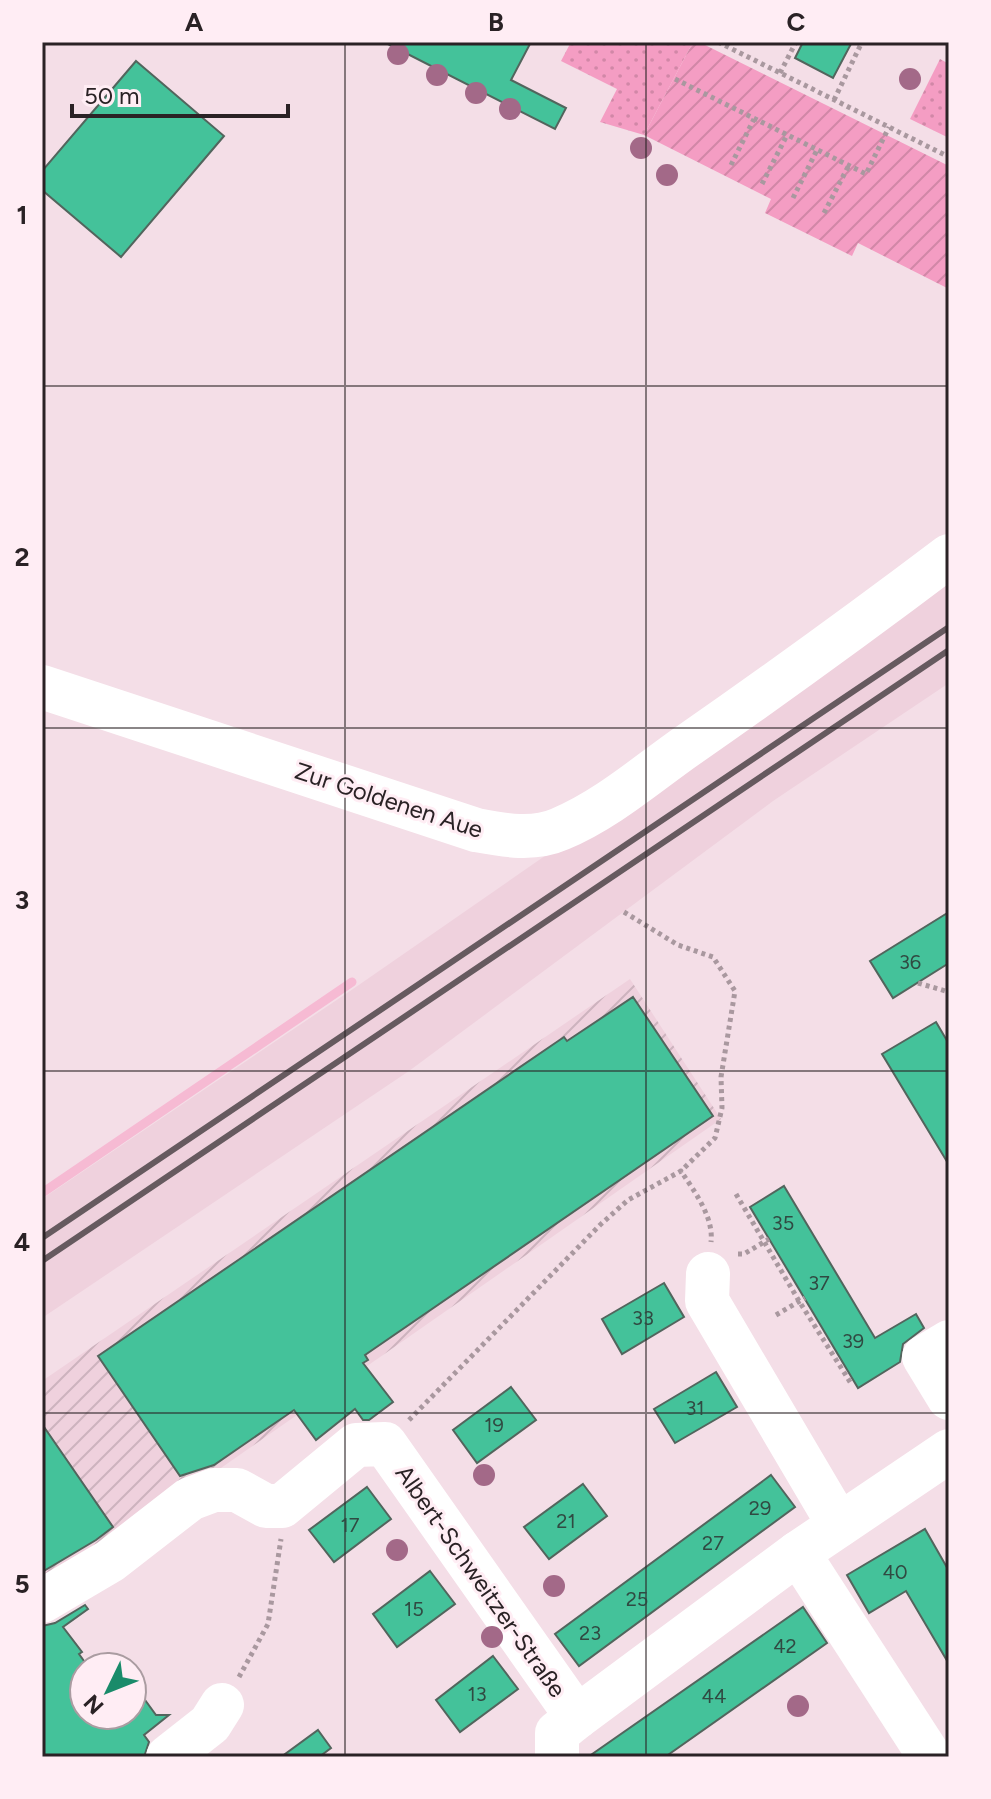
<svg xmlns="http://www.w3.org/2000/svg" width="991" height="1799" viewBox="0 0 991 1799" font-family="Figtree,sans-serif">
<defs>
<pattern id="industrial-furrows" width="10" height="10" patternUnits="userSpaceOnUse" patternTransform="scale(2)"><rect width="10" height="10" fill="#efd1dd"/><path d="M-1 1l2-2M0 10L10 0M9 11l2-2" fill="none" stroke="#cdb3be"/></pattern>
<pattern id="grass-dots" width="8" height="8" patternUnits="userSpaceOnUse" patternTransform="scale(2)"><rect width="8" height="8" fill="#f49dc3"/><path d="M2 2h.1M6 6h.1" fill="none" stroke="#d187a7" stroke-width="1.8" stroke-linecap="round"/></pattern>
<pattern id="garden-furrows" width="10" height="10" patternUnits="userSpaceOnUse" patternTransform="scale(2)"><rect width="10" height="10" fill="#f49dc3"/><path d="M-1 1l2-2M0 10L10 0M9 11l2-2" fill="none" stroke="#d187a7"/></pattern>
</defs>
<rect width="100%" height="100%" fill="#f4dee7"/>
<!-- built -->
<polygon fill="#efd1dd" points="949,576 949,683 773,801 409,1071 42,1318 42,1199 353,989"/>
<!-- industrial -->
<polygon fill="url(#industrial-furrows)" points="630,979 721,1119 42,1593 42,1381"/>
<!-- grass -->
<g fill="url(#grass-dots)">
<polygon points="571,42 693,42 644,135 600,122 617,89 561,61"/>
<polygon points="940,59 949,64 949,138 910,119"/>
</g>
<!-- garden -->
<polygon fill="url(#garden-furrows)" points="693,42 699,42 949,166 949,289 858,243 852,256 765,213 771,199 644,135"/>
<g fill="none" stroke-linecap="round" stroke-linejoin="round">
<!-- stream -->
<polyline stroke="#f6bad3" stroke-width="9" points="42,1193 352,982"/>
</g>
<!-- building -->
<g fill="#44c29a" stroke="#52655d" stroke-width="2">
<polygon points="384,42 531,42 511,80 566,108 555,129"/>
<polygon points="803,42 852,42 833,78 795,58"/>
<polygon points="136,61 224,136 121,257 42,190 42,171"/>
<polygon points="949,912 949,963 893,998 870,961"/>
<polygon points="633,997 713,1116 365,1355 368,1360 363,1363 393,1402 369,1420 363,1420 355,1409 316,1440 294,1410 214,1465 180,1476 98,1356 564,1037 567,1041"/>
<polygon points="936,1022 949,1044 949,1165 882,1054"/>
<polygon points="784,1186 875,1338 916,1314 924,1328 903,1344 900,1362 858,1388 750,1207"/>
<polygon points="664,1283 684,1317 622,1354 602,1319"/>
<polygon points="716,1372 737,1407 675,1443 654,1409"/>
<polygon points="511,1387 536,1420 477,1463 453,1430"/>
<polygon points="42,1424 113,1527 96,1540 42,1572"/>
<polygon points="771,1475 795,1507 579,1666 555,1634"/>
<polygon points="583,1484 607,1516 549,1559 524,1527"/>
<polygon points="367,1487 391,1519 334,1562 309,1530"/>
<polygon points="925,1529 949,1571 949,1664 906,1591 869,1613 847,1575"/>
<polygon points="430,1571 455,1604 397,1647 373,1614"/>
<polygon points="85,1605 88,1609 63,1627 82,1652 79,1654 84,1661 84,1715 132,1715 132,1682 156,1715 169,1715 144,1735 149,1742 144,1757 42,1757 42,1626 55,1623"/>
<polygon points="803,1607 827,1643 665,1757 588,1757"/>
<polygon points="493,1656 518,1689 460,1732 436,1700"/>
<polygon points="318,1730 331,1748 319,1757 281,1757"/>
</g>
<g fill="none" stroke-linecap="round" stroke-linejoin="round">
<!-- path -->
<g stroke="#a9989f" stroke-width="5" stroke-dasharray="4 4" stroke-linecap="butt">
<polyline points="718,42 949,157"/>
<polyline points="780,73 796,42"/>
<polyline points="675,79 866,174 889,127"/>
<polyline points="834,100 862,42"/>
<polyline points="731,165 754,119"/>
<polyline points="762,184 787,135"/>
<polyline points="793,198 817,150"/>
<polyline points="824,213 849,165"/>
<polyline points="624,912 678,945 713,957 735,991 721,1077 722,1108 715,1138 681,1171"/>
<polyline points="918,983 949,992"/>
<polyline points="736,1194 799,1301 852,1385"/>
<polyline points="738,1254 744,1254 769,1239"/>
<polyline points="776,1315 805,1298"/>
<path d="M409,1420L600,1225L628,1200L681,1171C694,1191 714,1217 711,1242"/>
<polyline points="239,1677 268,1624 281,1539"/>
</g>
<!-- minor -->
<g stroke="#fff" stroke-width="44">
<path d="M42,687L476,830C503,835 533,841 560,829C606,810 647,774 687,746C776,684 863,621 949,556"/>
<polyline points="708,1274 707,1301 839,1525"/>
<polyline points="949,1342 924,1357 949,1398"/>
<polyline points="798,1553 930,1757"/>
<polyline points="42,1601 110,1561 190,1499 214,1490 237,1490 266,1506 282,1506 356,1445 385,1444 577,1717 798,1553 949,1451"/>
<polyline points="168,1757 210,1724 222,1705"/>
<polyline points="557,1757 557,1733 577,1717"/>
</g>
<!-- rail -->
<g stroke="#665a5f" stroke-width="6">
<polyline points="42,1238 949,627"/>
<polyline points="42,1261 949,650"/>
</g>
</g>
<!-- trees -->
<g fill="#a36988">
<circle cx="398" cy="54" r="11"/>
<circle cx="437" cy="75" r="11"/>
<circle cx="910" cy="79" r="11"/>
<circle cx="476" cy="93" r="11"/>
<circle cx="510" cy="109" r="11"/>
<circle cx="641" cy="148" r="11"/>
<circle cx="667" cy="175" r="11"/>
<circle cx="484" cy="1475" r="11"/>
<circle cx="397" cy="1550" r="11"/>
<circle cx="554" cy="1586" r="11"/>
<circle cx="492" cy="1637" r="11"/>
<circle cx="798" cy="1706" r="11"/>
</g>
<!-- grid -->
<path fill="none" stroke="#2a2225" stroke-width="2" stroke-opacity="0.55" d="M345,42V1757M646,42V1757M42,386H949M42,728H949M42,1071H949M42,1413H949"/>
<g text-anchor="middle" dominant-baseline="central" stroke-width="6" stroke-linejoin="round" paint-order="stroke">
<!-- number labels -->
<g font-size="20" fill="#304a42">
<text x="910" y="962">36</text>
<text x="783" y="1223">35</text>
<text x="819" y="1283">37</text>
<text x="643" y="1318">33</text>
<text x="853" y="1341">39</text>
<text x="695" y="1408">31</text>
<text x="494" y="1425">19</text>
<text x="760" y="1508">29</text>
<text x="566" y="1521">21</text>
<text x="350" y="1525">17</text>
<text x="713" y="1543">27</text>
<text x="895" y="1572">40</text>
<text x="637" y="1599">25</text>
<text x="414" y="1609">15</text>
<text x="590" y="1633">23</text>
<text x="785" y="1646">42</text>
<text x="477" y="1694">13</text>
<text x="714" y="1696">44</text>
</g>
<!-- street labels -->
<g font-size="24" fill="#2a2225" stroke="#ffedf4">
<text transform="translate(389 800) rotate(18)">Zur Goldenen Aue</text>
<text transform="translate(481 1581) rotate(55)">Albert-Schweitzer-Straße</text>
</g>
</g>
<!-- border -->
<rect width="991" height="1799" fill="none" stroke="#ffedf4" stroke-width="88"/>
<!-- north arrow -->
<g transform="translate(108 1691) rotate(227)"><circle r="38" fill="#ffedf4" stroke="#aa9ca1" stroke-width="2"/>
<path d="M0-6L14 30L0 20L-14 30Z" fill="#1a8b6a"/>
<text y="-12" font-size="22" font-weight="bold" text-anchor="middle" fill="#2a2225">N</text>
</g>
<!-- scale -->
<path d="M72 104v12h216v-12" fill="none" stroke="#2a2225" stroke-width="4"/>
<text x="84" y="104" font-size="24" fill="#2a2225" stroke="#ffedf4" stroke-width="6" paint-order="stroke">50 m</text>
<rect x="44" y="44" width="903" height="1711" fill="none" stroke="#2a2225" stroke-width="3"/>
<g font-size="26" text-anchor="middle" font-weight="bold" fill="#2a2225">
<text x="194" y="31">A</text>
<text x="496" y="31">B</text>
<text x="796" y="31">C</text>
<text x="22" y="224">1</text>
<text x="22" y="566">2</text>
<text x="22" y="909">3</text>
<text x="22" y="1251">4</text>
<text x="22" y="1593">5</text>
</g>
</svg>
